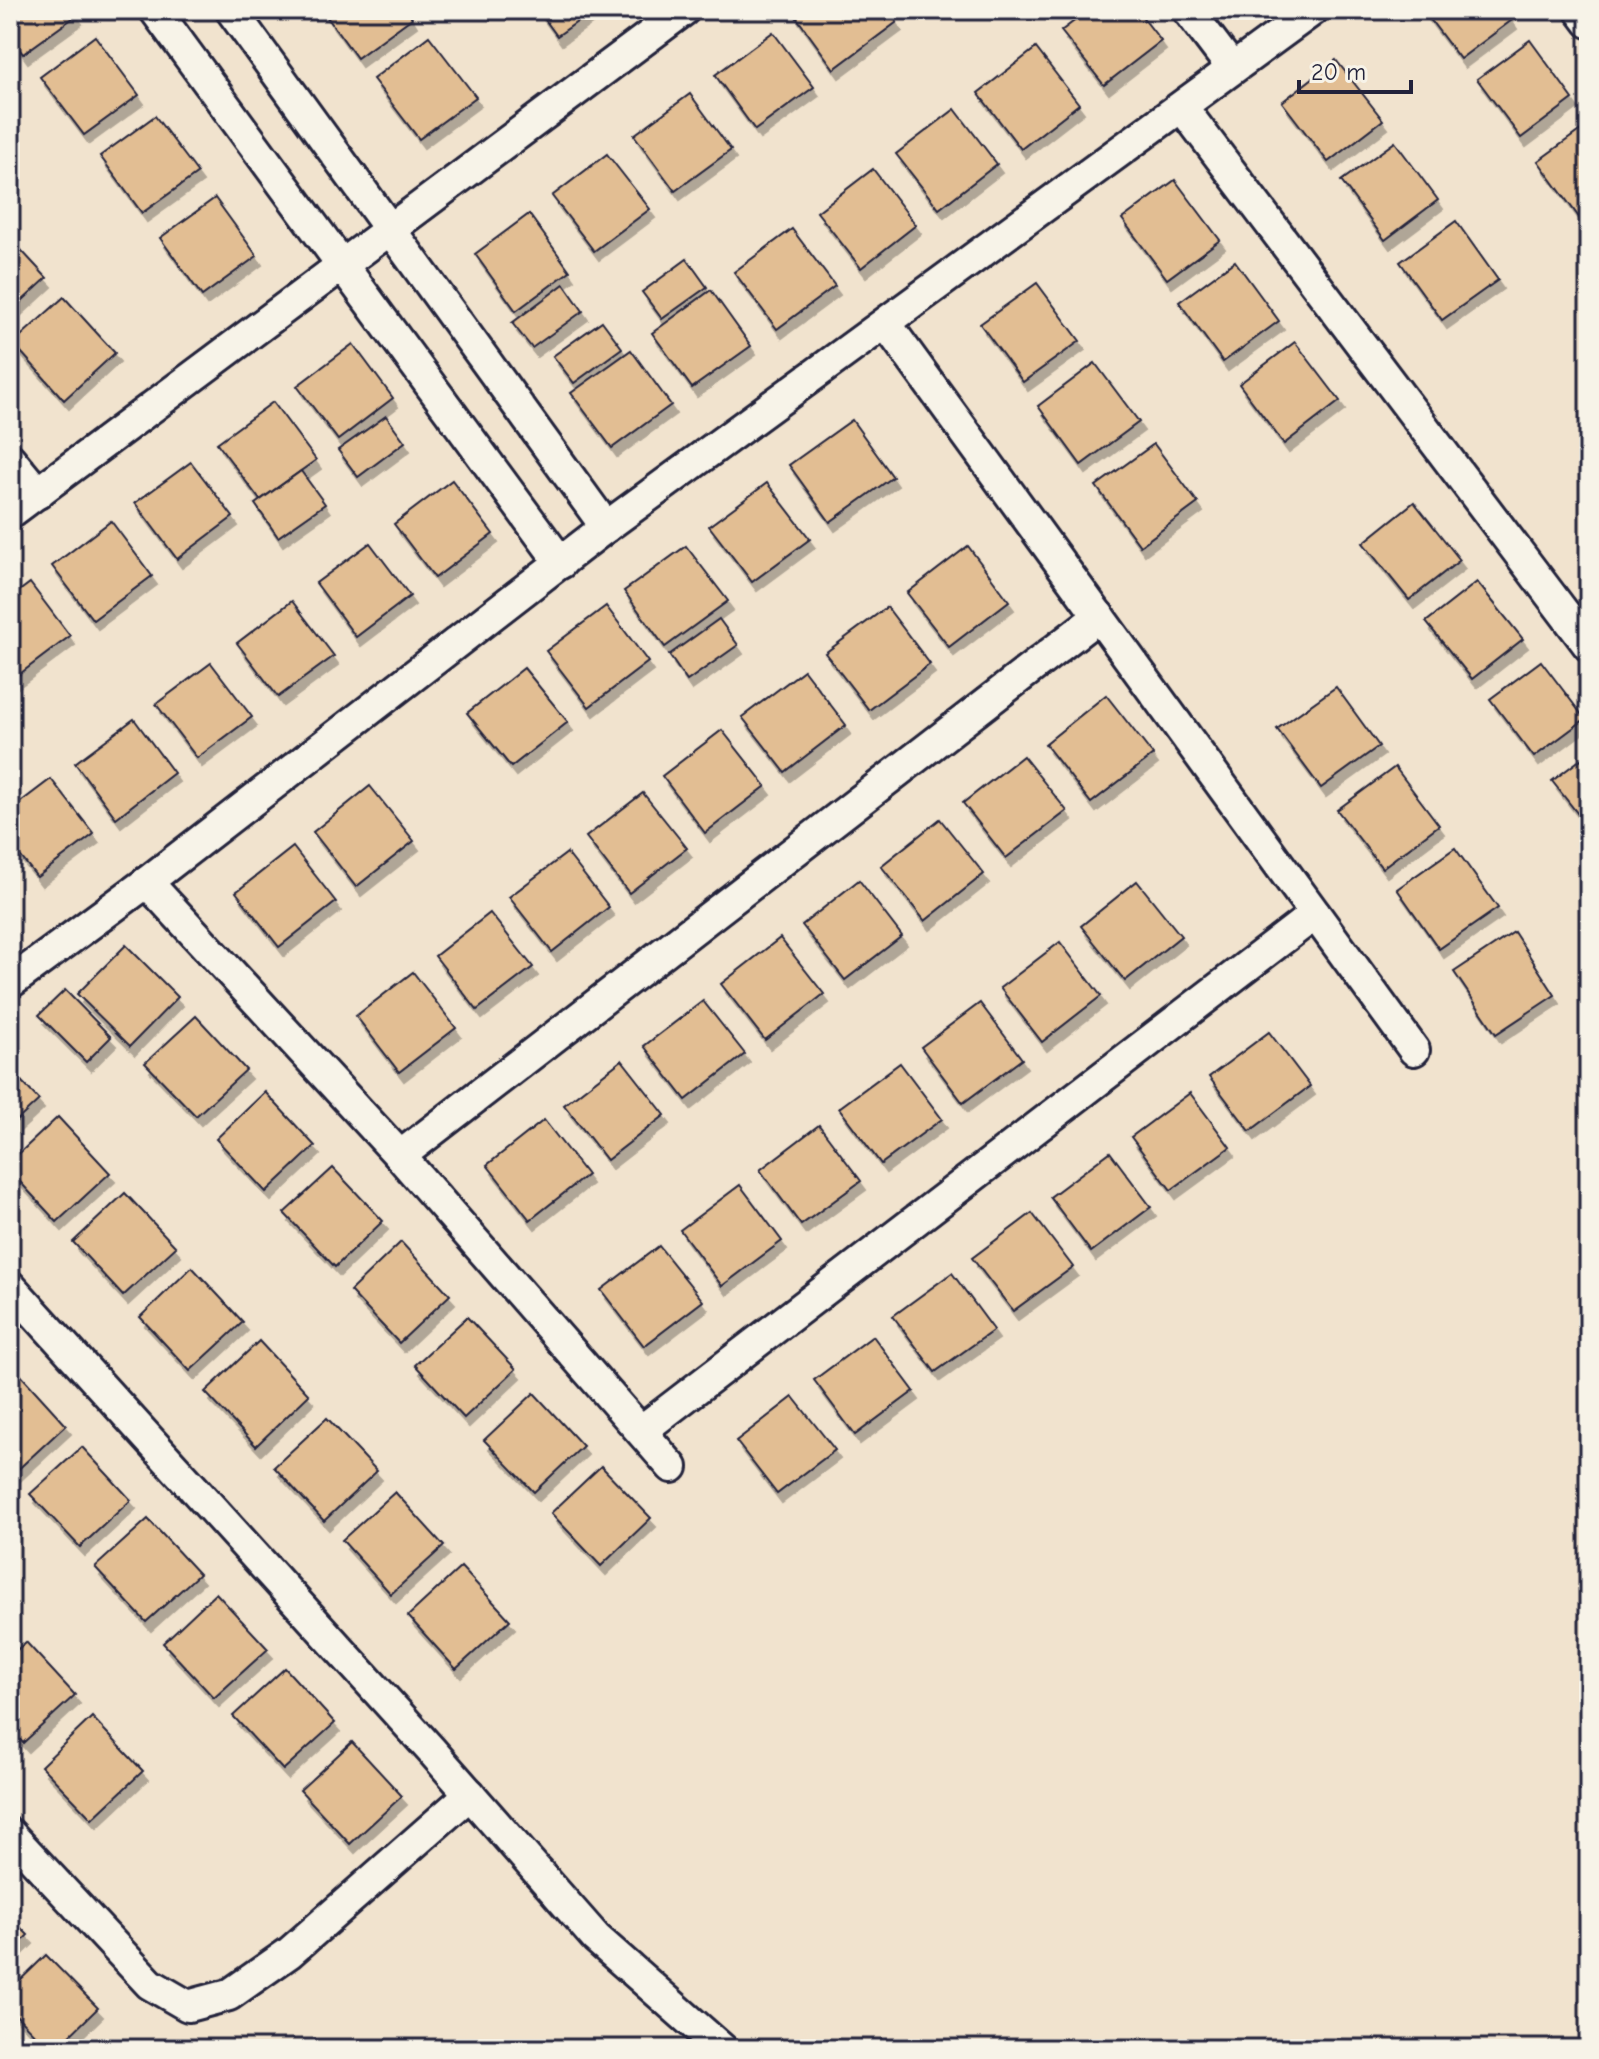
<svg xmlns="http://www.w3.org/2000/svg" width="1599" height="2059" viewBox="0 0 1599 2059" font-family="'Comic Neue',sans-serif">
<defs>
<filter id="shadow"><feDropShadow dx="5" dy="9" stdDeviation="0" flood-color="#0004"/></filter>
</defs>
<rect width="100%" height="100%" fill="#f1e3ce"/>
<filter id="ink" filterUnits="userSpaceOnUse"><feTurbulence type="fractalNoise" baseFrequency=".0125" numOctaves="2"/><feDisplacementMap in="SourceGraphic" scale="16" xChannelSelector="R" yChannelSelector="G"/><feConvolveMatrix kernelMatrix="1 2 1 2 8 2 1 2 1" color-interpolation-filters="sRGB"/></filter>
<g filter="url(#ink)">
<!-- building -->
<g fill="#e2be93" stroke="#22223b" stroke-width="2" filter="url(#shadow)">
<polygon points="10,10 73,10 77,15 23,54 10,36"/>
<polygon points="322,10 407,10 412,18 357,58"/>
<polygon points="538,10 594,10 557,36"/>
<polygon points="799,10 887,10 897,22 834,69 794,14"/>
<polygon points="1089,10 1137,10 1161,41 1104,85 1061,31"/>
<polygon points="1423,10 1505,10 1512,20 1460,59"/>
<polygon points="773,32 814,87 755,130 715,75"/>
<polygon points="95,36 139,95 84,135 40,77"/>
<polygon points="429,36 476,97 419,139 373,79"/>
<polygon points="1530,40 1573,99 1521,138 1477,79"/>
<polygon points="1036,48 1079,104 1021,149 978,93"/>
<polygon points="1336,60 1383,120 1328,162 1282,102"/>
<polygon points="690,94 731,150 675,191 634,135"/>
<polygon points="955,109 997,164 939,209 896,154"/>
<polygon points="155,116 198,173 142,213 100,156"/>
<polygon points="1589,124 1589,214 1581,220 1538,161"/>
<polygon points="1395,142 1438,200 1385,240 1341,181"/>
<polygon points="607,154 650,209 594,251 552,196"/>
<polygon points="873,169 916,225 861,268 817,212"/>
<polygon points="1175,180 1220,240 1167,279 1122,219"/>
<polygon points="215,198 257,256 202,296 160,238"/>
<polygon points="529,214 570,271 516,311 475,254"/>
<polygon points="1456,221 1498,280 1442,320 1400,262"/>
<polygon points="792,229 835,286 777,329 734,272"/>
<polygon points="10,238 47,278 10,312"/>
<polygon points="687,259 707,287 662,319 642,292"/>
<polygon points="1235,261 1279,321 1223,362 1179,302"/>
<polygon points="1037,283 1080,341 1023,382 980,324"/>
<polygon points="564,284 583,311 532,348 512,323"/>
<polygon points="711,290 751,346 692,388 652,333"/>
<polygon points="64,297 115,353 64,400 13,343"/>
<polygon points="602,321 622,348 574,383 553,356"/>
<polygon points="1295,342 1340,401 1284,444 1239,384"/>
<polygon points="353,344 393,398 338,440 297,386"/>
<polygon points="631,350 671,405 612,448 571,393"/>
<polygon points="1095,363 1139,422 1081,465 1038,406"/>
<polygon points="273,402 316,460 260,500 217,443"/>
<polygon points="386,416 405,442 358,477 338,450"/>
<polygon points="852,420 893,477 830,522 789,465"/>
<polygon points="1154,444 1198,503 1140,546 1096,486"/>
<polygon points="191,462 233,517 177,559 135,503"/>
<polygon points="301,471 325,504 278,537 255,504"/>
<polygon points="452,480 493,534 435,578 394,524"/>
<polygon points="767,483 810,539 752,582 709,526"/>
<polygon points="1414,502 1460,560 1409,600 1363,543"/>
<polygon points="111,521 152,576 93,620 52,566"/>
<polygon points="370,543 410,596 356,637 316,583"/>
<polygon points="686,546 728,601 665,647 624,591"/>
<polygon points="968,546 1009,601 949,647 907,593"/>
<polygon points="1477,582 1523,639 1472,679 1426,622"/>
<polygon points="30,583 70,636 13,679 10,598"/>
<polygon points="292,601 334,656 278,697 237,643"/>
<polygon points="606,606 648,662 589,707 546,651"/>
<polygon points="887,607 930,664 869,710 825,653"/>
<polygon points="719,619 738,645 687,681 669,655"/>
<polygon points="1541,661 1585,719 1534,757 1490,699"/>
<polygon points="211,663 252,717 197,758 156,704"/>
<polygon points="524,668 568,722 511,767 467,713"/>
<polygon points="804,670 846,725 785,772 742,717"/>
<polygon points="1336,687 1379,746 1321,788 1277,729"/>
<polygon points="1106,695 1153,755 1091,803 1045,744"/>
<polygon points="134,719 174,773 116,818 75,763"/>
<polygon points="722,730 766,786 705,833 662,776"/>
<polygon points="1589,753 1589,828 1552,781"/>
<polygon points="1023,756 1067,811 1006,858 963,803"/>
<polygon points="1395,767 1439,825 1382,868 1337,810"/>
<polygon points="51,779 94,834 37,877 10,843 10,810"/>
<polygon points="370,786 414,841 356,887 313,832"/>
<polygon points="643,793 687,848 629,893 586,837"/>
<polygon points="940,819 984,874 925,921 881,866"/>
<polygon points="293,847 336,902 279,947 236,892"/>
<polygon points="1455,848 1498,908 1439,949 1397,889"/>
<polygon points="567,853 609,907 552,952 509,897"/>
<polygon points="859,880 902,936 845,980 802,925"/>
<polygon points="1137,881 1181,936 1125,981 1081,926"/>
<polygon points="490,913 533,967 477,1010 435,956"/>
<polygon points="1514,932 1555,995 1496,1034 1454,972"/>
<polygon points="780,938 824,994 765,1040 721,984"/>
<polygon points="1060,942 1101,996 1042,1042 1000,988"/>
<polygon points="126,945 178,997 130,1046 77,994"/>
<polygon points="413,972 456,1028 399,1072 356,1016"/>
<polygon points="65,990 111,1037 86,1062 39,1015"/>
<polygon points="703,1001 745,1054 686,1100 644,1046"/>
<polygon points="980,1003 1022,1059 963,1103 921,1047"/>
<polygon points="196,1016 246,1070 196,1116 145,1063"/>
<polygon points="1269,1032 1310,1086 1250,1131 1209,1077"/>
<polygon points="622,1060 665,1115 607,1160 564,1105"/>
<polygon points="900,1063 942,1119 881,1164 839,1108"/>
<polygon points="10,1069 39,1100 10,1127"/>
<polygon points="265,1092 315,1146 266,1192 216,1139"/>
<polygon points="1190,1093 1230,1147 1171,1190 1131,1137"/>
<polygon points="58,1117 110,1173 57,1222 10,1171 10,1162"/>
<polygon points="544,1120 587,1175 530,1220 487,1165"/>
<polygon points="819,1125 861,1181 801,1225 760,1170"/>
<polygon points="1110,1152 1151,1207 1091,1252 1050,1197"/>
<polygon points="333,1168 383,1221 335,1267 284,1213"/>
<polygon points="740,1185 782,1241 722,1286 680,1230"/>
<polygon points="125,1193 176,1247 123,1296 73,1242"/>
<polygon points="1032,1213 1073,1267 1013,1311 972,1258"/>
<polygon points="401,1242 450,1295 399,1343 350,1291"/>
<polygon points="659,1246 703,1301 644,1346 601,1290"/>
<polygon points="192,1267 243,1322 190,1371 140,1317"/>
<polygon points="952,1273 994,1330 935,1372 893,1316"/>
<polygon points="467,1317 516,1369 464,1418 415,1365"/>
<polygon points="873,1336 914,1391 855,1435 814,1380"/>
<polygon points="259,1341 309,1395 256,1446 205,1392"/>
<polygon points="17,1371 66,1425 13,1474 10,1471 10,1377"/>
<polygon points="534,1393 583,1446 534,1492 484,1440"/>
<polygon points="793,1397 835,1450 777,1494 736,1441"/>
<polygon points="327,1418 377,1471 324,1521 274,1467"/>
<polygon points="82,1447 131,1500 80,1547 30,1494"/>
<polygon points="601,1466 651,1518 601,1566 551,1513"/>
<polygon points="395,1492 444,1546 391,1594 342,1540"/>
<polygon points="148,1519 199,1574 146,1622 95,1567"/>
<polygon points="461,1567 510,1620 456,1669 408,1616"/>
<polygon points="216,1593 268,1649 214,1698 163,1643"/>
<polygon points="26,1642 75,1695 23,1743 10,1729 10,1656"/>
<polygon points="285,1668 335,1723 283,1770 233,1716"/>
<polygon points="92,1717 143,1771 92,1819 41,1766"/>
<polygon points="352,1742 402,1796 350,1844 300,1790"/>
<polygon points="10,1917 28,1935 10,1953"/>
<polygon points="46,1955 98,2008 56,2049 49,2049 10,2009 10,1990"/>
</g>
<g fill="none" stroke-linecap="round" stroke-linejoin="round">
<defs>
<g id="minor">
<polyline points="155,10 561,563"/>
<polyline points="231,10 606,527"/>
<polyline points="1188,10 1232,68"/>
<polyline points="1580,10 1589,22"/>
<polyline points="1182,107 1589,646"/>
<polyline points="887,325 1414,1050"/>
<polyline points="10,459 38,493"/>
<polyline points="10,513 684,10"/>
<polyline points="147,882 400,1156 672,1467"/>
<polyline points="10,983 147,882 606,527 1313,10"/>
<polyline points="400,1156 1099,616"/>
<polyline points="10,1286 431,1750 596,1938 722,2049"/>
<polyline points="641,1431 1315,914"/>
<polyline points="10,1834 150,1984 188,2006 229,1995 289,1953 470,1794"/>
</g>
</defs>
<!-- minor casing -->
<use href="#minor" stroke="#22223b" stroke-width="36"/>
<!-- minor -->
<use href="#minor" stroke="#f7f3e8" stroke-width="30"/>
</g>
</g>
<!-- margin -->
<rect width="1599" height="2059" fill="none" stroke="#f7f3e8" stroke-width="40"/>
<rect x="20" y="20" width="1559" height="2019" fill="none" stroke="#22223b" stroke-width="3" filter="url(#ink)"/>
<!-- scale -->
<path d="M1299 80v12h112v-12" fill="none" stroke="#22223b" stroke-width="4"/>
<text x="1311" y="80" font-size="24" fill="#22223b" stroke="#f7f3e8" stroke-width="6" paint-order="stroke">20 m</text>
</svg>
